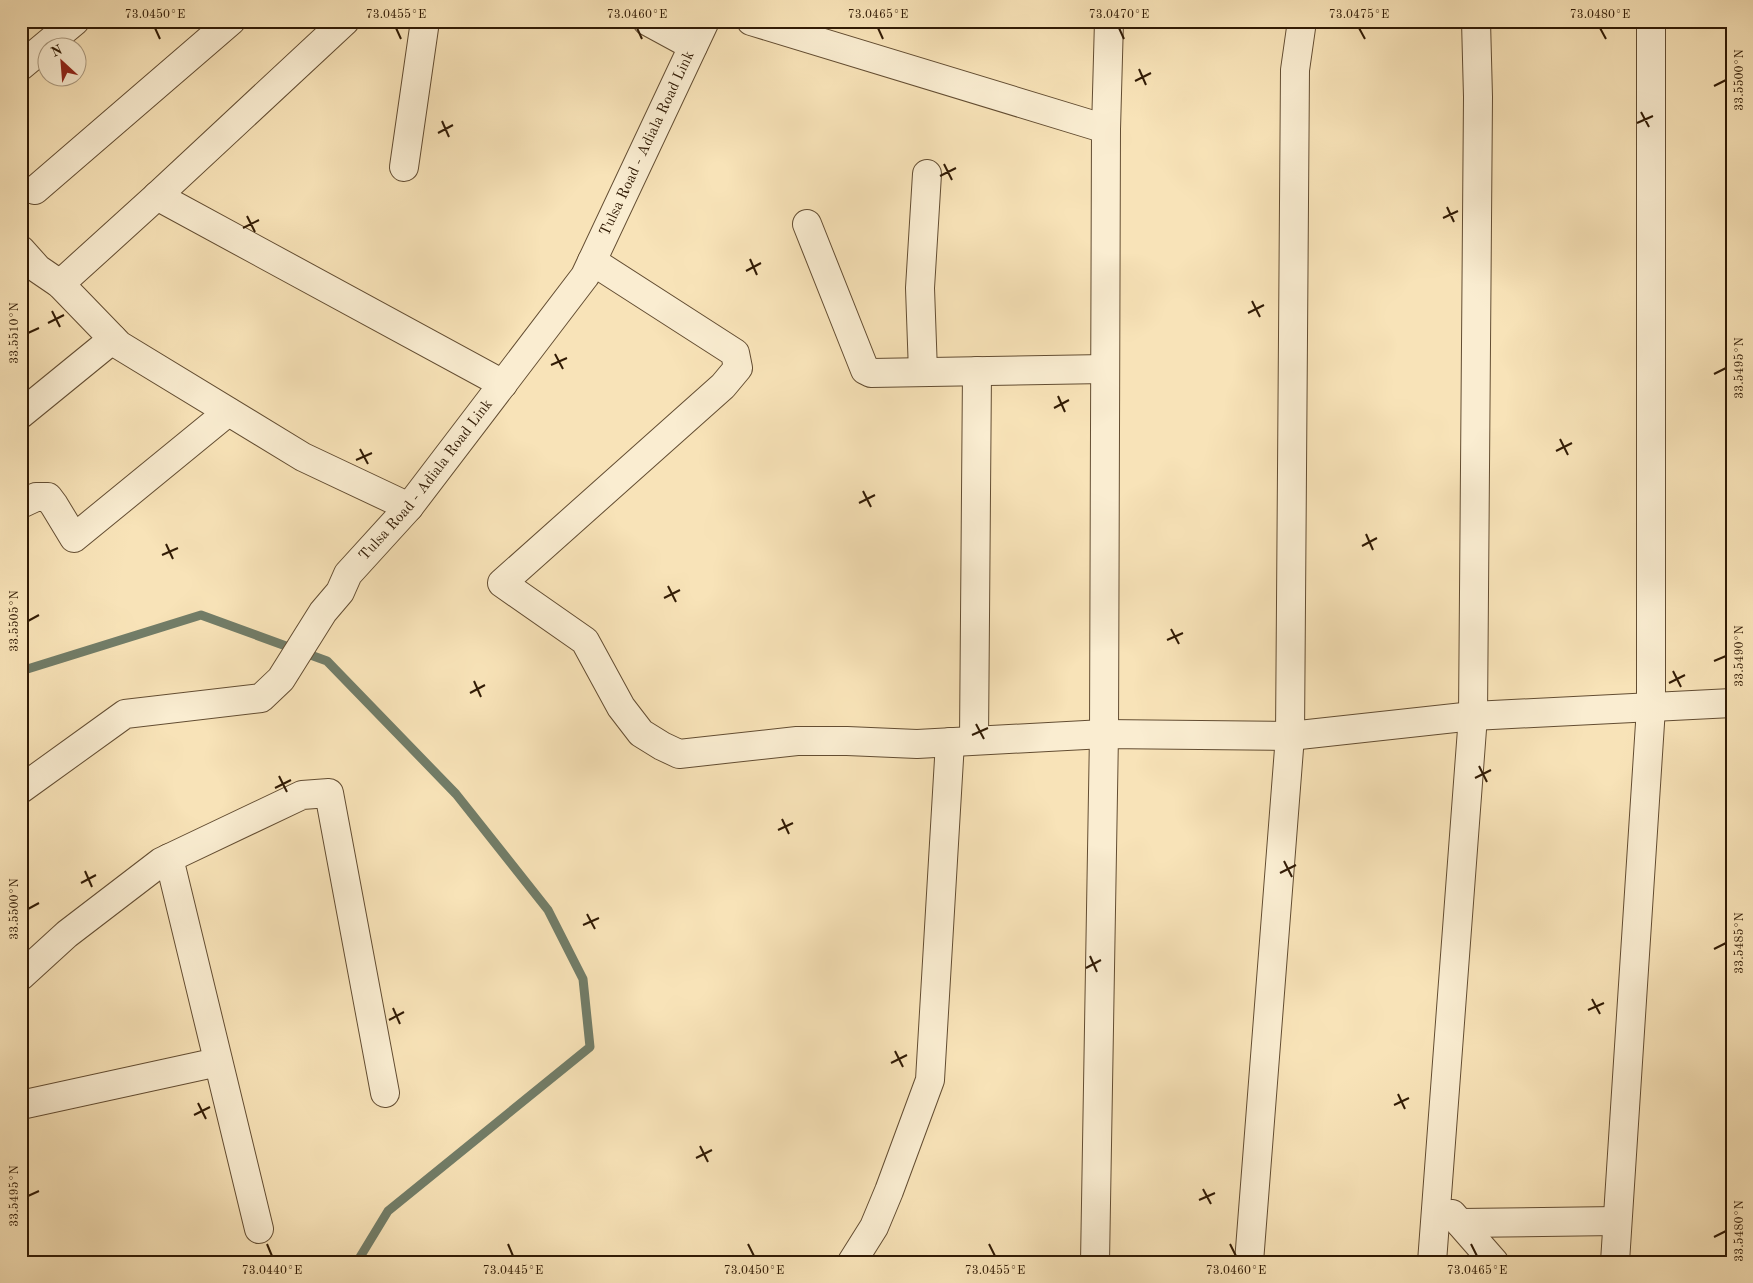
<svg xmlns="http://www.w3.org/2000/svg" width="1753" height="1283" viewBox="0 0 1753 1283" font-family="'Old Standard TT',serif">
<rect width="100%" height="100%" fill="#f8e3b8"/>
<filter id="stains"><feTurbulence type="fractalNoise" baseFrequency=".004" numOctaves="4"/><feColorMatrix values="0 0 0 0 .2 0 0 0 0 .09 0 0 0 0 .02 0 0 0 .5 -.17"/></filter>
<radialGradient id="worn" r=".72"><stop offset=".6" stop-color="#630" stop-opacity="0"/><stop offset="1" stop-color="#630" stop-opacity=".3"/></radialGradient>
<g fill="none" stroke-linecap="round" stroke-linejoin="round">
<!-- stream -->
<polyline stroke="#727d68" stroke-width="9" points="21,671 201,615 327,661 456,794 548,910 583,979 590,1047 388,1211 357,1262"/>
<defs>
<g id="street">
<polyline points="647,21 693,46"/>
<polyline points="751,21 1106,129"/>
<polyline points="21,66 75,21"/>
<polyline points="404,167 425,21"/>
<polyline points="35,190 231,21"/>
<polyline points="157,196 503,384"/>
<polyline points="807,224 865,370 871,373 1105,369"/>
<polyline points="21,250 38,269 60,284 119,345 303,457 409,507"/>
<polyline points="592,261 735,353 738,368 723,386 502,583 585,641 621,707 641,733 662,746 679,754 797,741 847,741 917,744 1104,734 1290,736 1473,716 1732,703"/>
<polyline points="60,284 157,196 345,21"/>
<polyline points="923,372 920,288 927,174"/>
<polyline points="21,414 113,339"/>
<polyline points="21,504 36,497 48,497 54,505 74,538 228,412"/>
<polyline points="974,740 977,371"/>
<path id="s1" d="M21,789L125,714L261,698L281,679L323,612L340,592L348,574L409,507L585,276L705,21"/>
<polyline points="169,858 259,1229"/>
<polyline points="21,976 67,934 161,862 302,795 329,793 385,1093"/>
<polyline points="21,1105 218,1062"/>
<polyline points="1452,1214 1494,1262"/>
<polyline points="1460,1223 1617,1221"/>
<polyline points="852,1262 874,1227 889,1191 930,1080 950,742"/>
<polyline points="1095,1262 1104,734 1106,129 1109,21"/>
<polyline points="1249,1262 1290,736 1295,70 1302,21"/>
<polyline points="1432,1262 1473,716 1478,97 1476,21"/>
<polyline points="1615,1262 1651,708 1651,21"/>
</g>
</defs>
<!-- street casing -->
<use href="#street" stroke="#634d32" stroke-width="30"/>
<!-- street -->
<use href="#street" stroke="#faedd1" stroke-width="28"/>
</g>
<!-- ticks -->
<path fill="none" stroke="#311b05" stroke-width="2" d="M155,28L160,39M396,28L401,39M637,28L642,39M878,28L883,39M1119,28L1124,39M1359,28L1365,39M1600,28L1606,39M1139,69L1146,85M1135,81L1151,73M1714,86L1726,80M1641,112L1649,127M442,121L449,137M1637,123L1653,116M438,133L453,125M944,164L952,180M940,176L956,168M1447,207L1454,222M247,216L255,232M1443,218L1458,211M243,228L259,220M750,259L757,275M746,271L761,263M1252,301L1260,317M52,311L60,327M1248,313L1264,305M48,323L64,315M28,333L39,328M555,354L563,369M551,365L567,358M1714,374L1726,368M1058,396L1065,412M1054,408L1069,400M1560,439L1568,455M360,449L368,464M1556,451L1572,443M356,460L372,453M863,491L871,507M859,503L875,495M1366,534L1373,550M166,544L173,559M1362,546L1377,538M162,555L178,548M668,586L676,602M664,598L680,590M28,621L39,615M1171,629L1179,644M1167,640L1183,633M1714,661L1726,656M1673,671L1681,687M474,681L481,697M1669,683L1685,675M470,693L485,685M976,724L984,739M972,735L988,728M1479,766L1487,782M279,776L287,792M1475,778L1491,770M275,788L291,780M782,819L789,834M778,830L793,823M1284,861L1292,877M85,871L92,887M1280,873L1296,865M81,883L96,875M28,909L39,903M587,914L595,929M583,925L599,918M1714,949L1726,943M1090,956L1097,972M1086,968L1101,960M1592,999L1600,1014M393,1008L400,1024M1588,1010L1604,1003M389,1020L404,1012M895,1051L903,1067M891,1063L907,1055M1398,1094L1405,1109M198,1103L206,1119M1394,1105L1409,1098M194,1115L210,1107M700,1146L708,1162M696,1158L712,1150M1203,1189L1211,1204M28,1196L39,1191M1199,1200L1215,1193M1714,1237L1726,1231M267,1244L272,1256M508,1244L513,1256M748,1244L754,1256M989,1244L995,1256M1230,1244L1236,1256M1471,1244L1477,1256"/>
<g text-anchor="middle" dominant-baseline="central" stroke-width="4" stroke-linejoin="round" paint-order="stroke">
<!-- street labels -->
<g font-size="15" fill="#311b05" stroke="#faedd1">
<text stroke="none"><textPath href="#s1" startOffset="945">Tulsa Road - Adiala Road Link</textPath></text>
<text stroke="none"><textPath href="#s1" startOffset="540">Tulsa Road - Adiala Road Link</textPath></text>
</g>
</g>
<!-- margin -->
<rect width="1753" height="1283" fill="none" stroke="#f8e3b8" stroke-width="55"/>
<!-- north arrow -->
<g transform="translate(62 62) rotate(334)"><circle r="24" fill="#faedd1" stroke="#aa997f"/>
<path d="M0-4L9 19L0 12L-9 19Z" fill="#8f2418"/>
<text y="-8" font-size="14" font-weight="bold" text-anchor="middle" fill="#311b05">N</text>
</g>
<rect x="28" y="28" width="1698" height="1228" fill="none" stroke="#311b05" stroke-width="2"/>
<g font-size="12" text-anchor="middle" fill="#311b05">
<text x="155" y="18">73.0450°E</text>
<text x="396" y="18">73.0455°E</text>
<text x="637" y="18">73.0460°E</text>
<text x="878" y="18">73.0465°E</text>
<text x="1119" y="18">73.0470°E</text>
<text x="1359" y="18">73.0475°E</text>
<text x="1600" y="18">73.0480°E</text>
<text transform="translate(1739 80) rotate(-90)" y="4">33.5500°N</text>
<text transform="translate(14 333) rotate(-90)" y="4">33.5510°N</text>
<text transform="translate(1739 368) rotate(-90)" y="4">33.5495°N</text>
<text transform="translate(14 621) rotate(-90)" y="4">33.5505°N</text>
<text transform="translate(1739 656) rotate(-90)" y="4">33.5490°N</text>
<text transform="translate(14 909) rotate(-90)" y="4">33.5500°N</text>
<text transform="translate(1739 943) rotate(-90)" y="4">33.5485°N</text>
<text transform="translate(14 1196) rotate(-90)" y="4">33.5495°N</text>
<text transform="translate(1739 1231) rotate(-90)" y="4">33.5480°N</text>
<text x="272" y="1274">73.0440°E</text>
<text x="513" y="1274">73.0445°E</text>
<text x="754" y="1274">73.0450°E</text>
<text x="995" y="1274">73.0455°E</text>
<text x="1236" y="1274">73.0460°E</text>
<text x="1477" y="1274">73.0465°E</text>
</g>
<rect width="100%" height="100%" filter="url(#stains)"/>
<rect width="100%" height="100%" fill="url(#worn)"/>
</svg>
